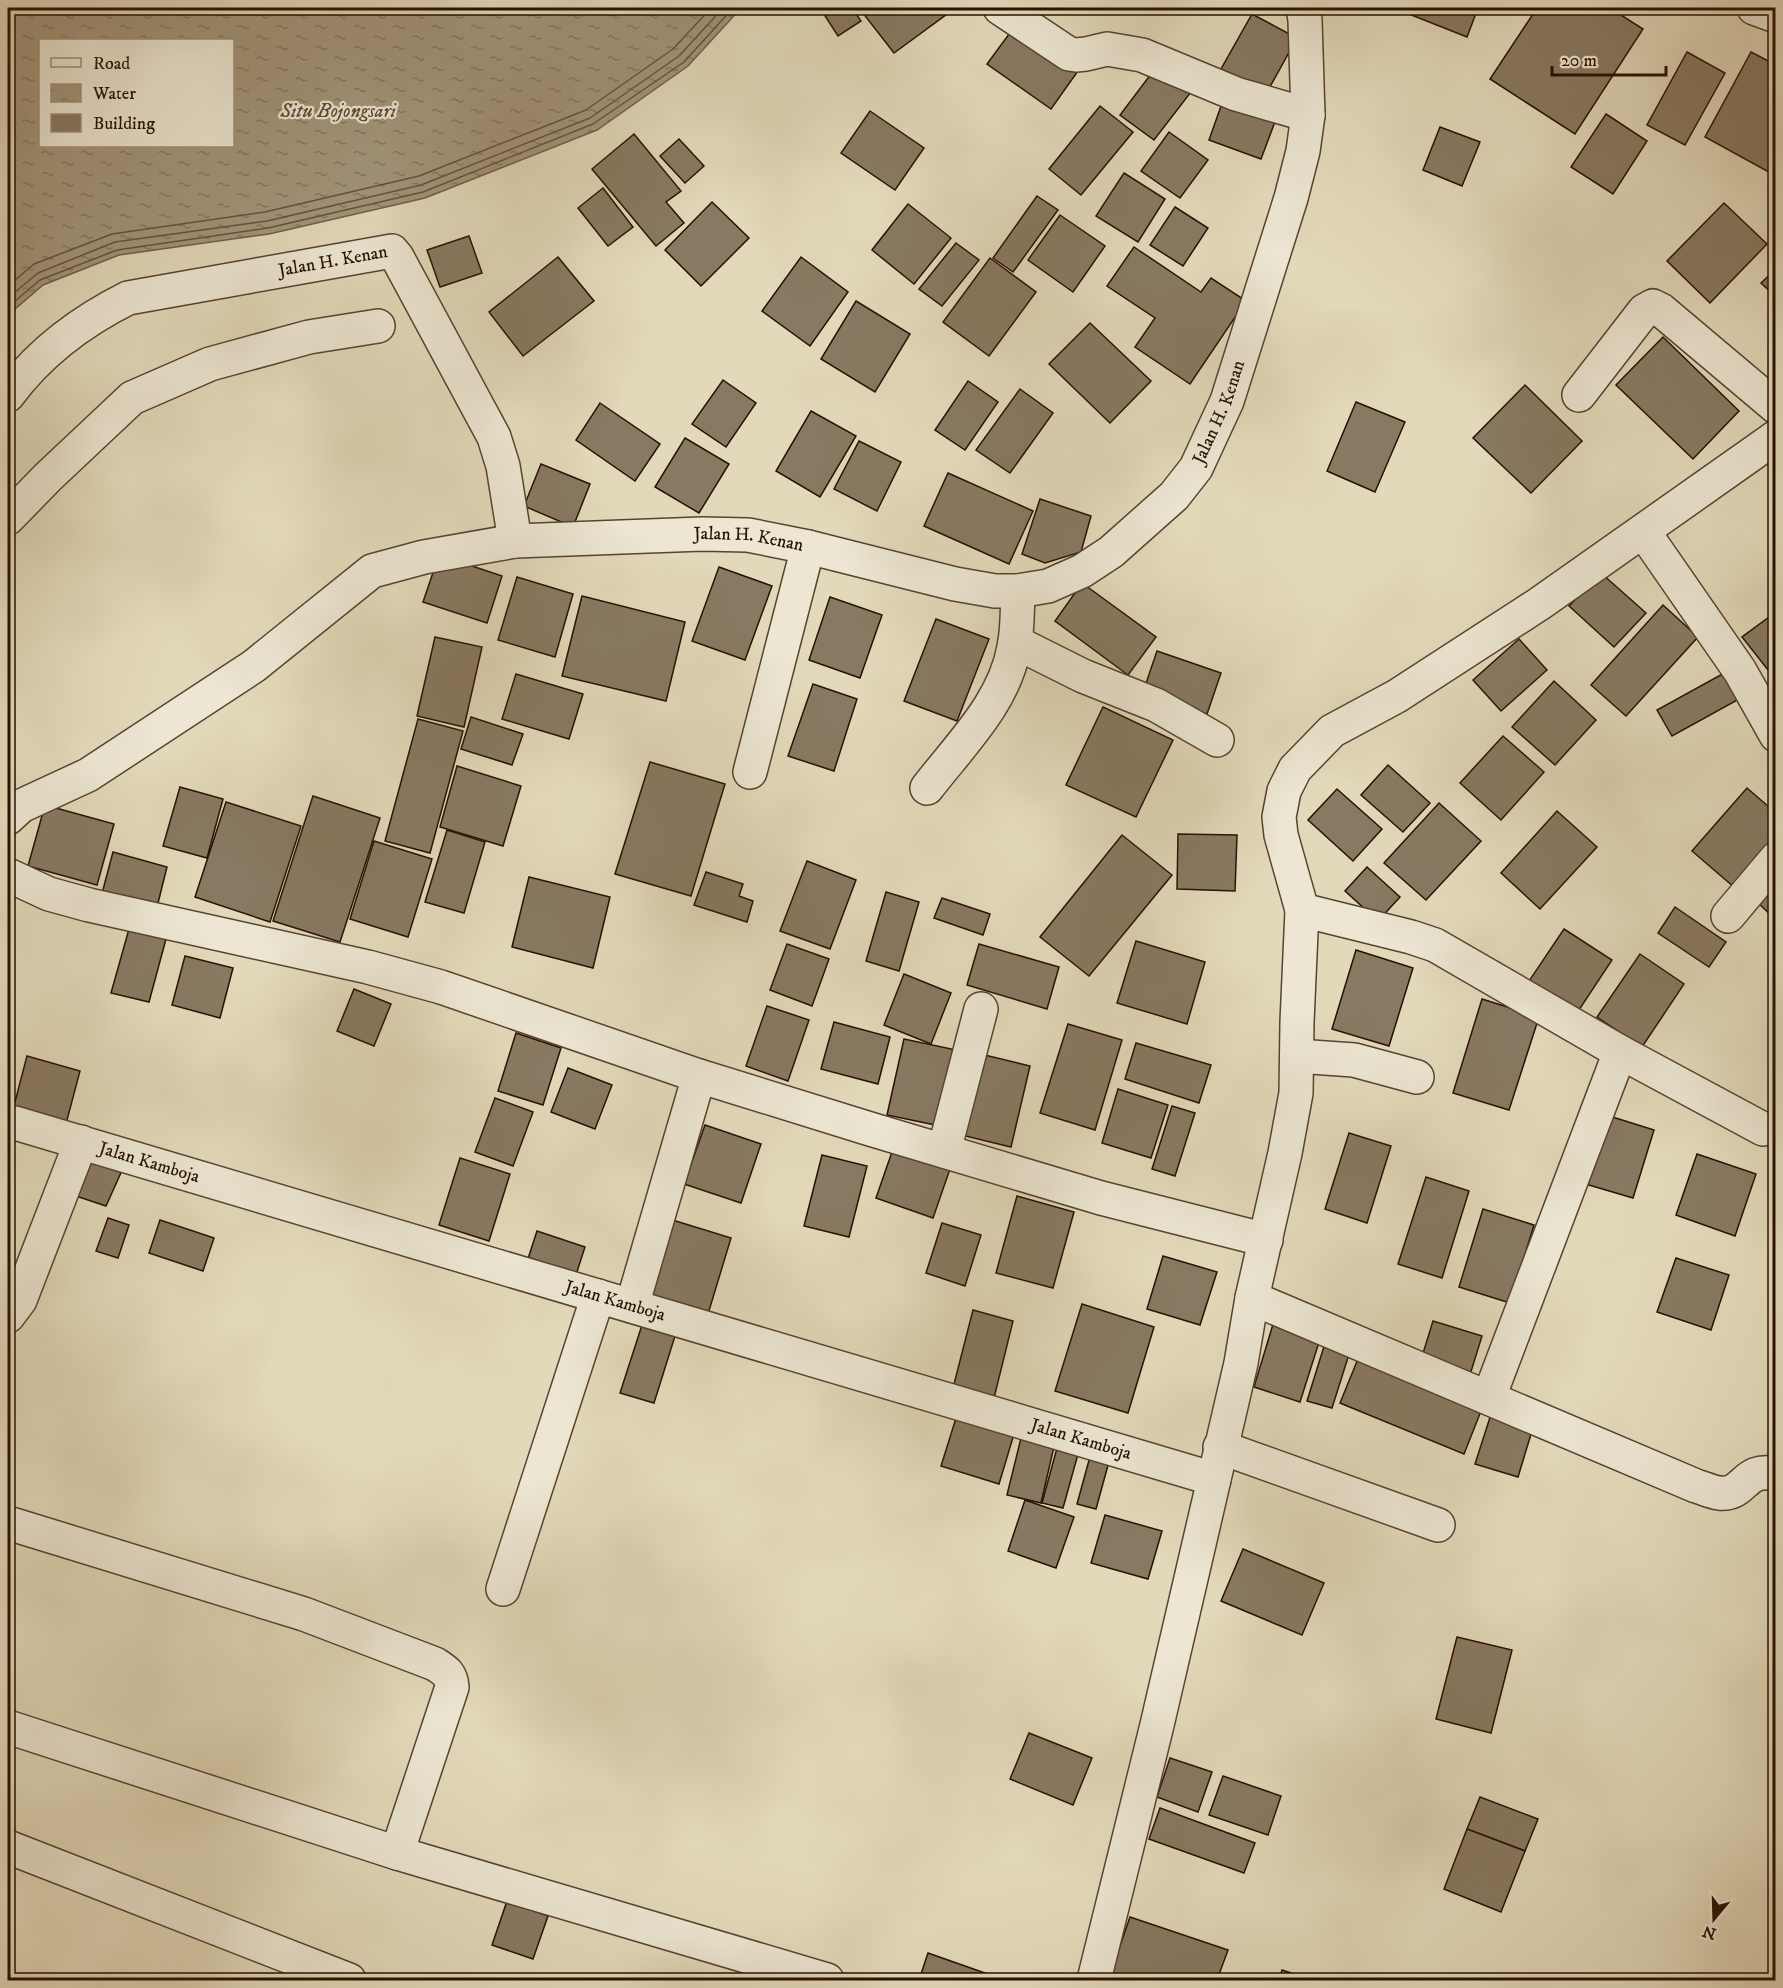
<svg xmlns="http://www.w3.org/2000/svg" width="1783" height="1988" viewBox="0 0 1783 1988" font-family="'IM FELL DW Pica',serif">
<defs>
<pattern id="water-ripples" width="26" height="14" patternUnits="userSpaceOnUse" patternTransform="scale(1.5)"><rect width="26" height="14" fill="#a2957b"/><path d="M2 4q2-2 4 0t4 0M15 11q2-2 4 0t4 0" fill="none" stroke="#847863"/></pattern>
</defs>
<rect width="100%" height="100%" fill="#e2d9ba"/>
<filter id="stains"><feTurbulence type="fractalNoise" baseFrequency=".00333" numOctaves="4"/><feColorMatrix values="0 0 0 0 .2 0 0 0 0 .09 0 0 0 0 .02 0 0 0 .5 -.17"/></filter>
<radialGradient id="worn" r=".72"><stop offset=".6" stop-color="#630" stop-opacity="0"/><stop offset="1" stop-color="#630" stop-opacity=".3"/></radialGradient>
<!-- water -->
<path fill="url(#water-ripples)" stroke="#71604b" stroke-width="1.5" fill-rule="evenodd" d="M8,8H741L688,66L597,130L425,198L269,234L119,255L43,285L8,315ZM40,40H232V146H40Z"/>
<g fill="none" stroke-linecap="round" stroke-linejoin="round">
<!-- shore -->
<g stroke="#64533e" stroke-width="1.5">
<polyline points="8,286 34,264 112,234 265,212 419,176 586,110 673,49 711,8"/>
<polyline points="8,298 38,273 115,242 267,221 421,185 590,118 679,56 723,8"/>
<polyline points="8,307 40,280 117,250 268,228 423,192 593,124 684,62 733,8"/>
</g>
</g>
<!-- building -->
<g fill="#887962" stroke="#271102" stroke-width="1.5">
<polygon points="820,8 852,8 861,21 838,36"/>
<polygon points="859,8 942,8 947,14 894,53"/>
<polygon points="1091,8 1108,8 1105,14"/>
<polygon points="1400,8 1478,8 1467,37 1399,10"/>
<polygon points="1537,8 1610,8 1643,29 1575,134 1490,79"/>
<polygon points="1252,14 1297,38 1266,94 1221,69"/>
<polygon points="1015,26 1078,71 1051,109 987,64"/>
<polygon points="1687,52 1725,73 1685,145 1647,125"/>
<polygon points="1751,52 1776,65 1776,176 1705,137"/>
<polygon points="1157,66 1191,92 1154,140 1120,115"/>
<polygon points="1226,92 1279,111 1261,159 1209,140"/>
<polygon points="1100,106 1133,132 1081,195 1049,169"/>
<polygon points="870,111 924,148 895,190 841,153"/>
<polygon points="1606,114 1647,141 1613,194 1571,167"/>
<polygon points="1440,127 1480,142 1462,186 1423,170"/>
<polygon points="1169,132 1208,160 1180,198 1141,171"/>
<polygon points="634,134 681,191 666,202 684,223 656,246 592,169"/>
<polygon points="679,139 704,166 685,183 660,156"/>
<polygon points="1124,173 1165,199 1138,242 1096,216"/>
<polygon points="603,188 633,227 608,246 578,208"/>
<polygon points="1037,196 1058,210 1013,272 993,258"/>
<polygon points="712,202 749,238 701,286 665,250"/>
<polygon points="1724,203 1767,244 1710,303 1667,261"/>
<polygon points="908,204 951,238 914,284 872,250"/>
<polygon points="1175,207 1208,228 1183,266 1150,245"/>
<polygon points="1060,215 1105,246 1073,292 1028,260"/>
<polygon points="469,236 482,273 440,287 427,250"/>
<polygon points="956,243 979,260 942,306 919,289"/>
<polygon points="1134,247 1201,292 1211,278 1246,301 1190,384 1135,347 1155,318 1107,286"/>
<polygon points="558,257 594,301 523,356 489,312"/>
<polygon points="801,257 848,292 810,346 762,311"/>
<polygon points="990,258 1036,292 989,356 943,322"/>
<polygon points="1776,269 1776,297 1761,283"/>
<polygon points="856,301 910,334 875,392 821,359"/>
<polygon points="1090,323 1151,381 1110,423 1049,364"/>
<polygon points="1663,337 1739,411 1693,459 1616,385"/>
<polygon points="723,380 756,403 726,447 692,424"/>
<polygon points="968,381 998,402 965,450 935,430"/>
<polygon points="1525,385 1582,441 1531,493 1473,438"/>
<polygon points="1020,389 1053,413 1010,473 976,450"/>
<polygon points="1356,402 1405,422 1375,492 1327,471"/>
<polygon points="600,403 660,444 635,481 576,440"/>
<polygon points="811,411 856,436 820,497 776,471"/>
<polygon points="685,438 729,464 699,513 655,487"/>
<polygon points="859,441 901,462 877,511 834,489"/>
<polygon points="541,464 590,484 573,527 524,506"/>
<polygon points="948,473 1033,511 1009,564 924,526"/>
<polygon points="1040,499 1091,516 1081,552 1045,563 1022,554"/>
<polygon points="439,555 502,576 487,623 423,602"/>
<polygon points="719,567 772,586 745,660 692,641"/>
<polygon points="1601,573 1646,613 1614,647 1569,606"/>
<polygon points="517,577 573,594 555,657 498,640"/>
<polygon points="1082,583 1156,637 1128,675 1055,621"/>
<polygon points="582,596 685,622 666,701 562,676"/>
<polygon points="830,597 882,615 860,678 809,660"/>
<polygon points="1663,605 1698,637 1626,716 1591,685"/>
<polygon points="1776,612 1776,680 1742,637"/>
<polygon points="936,619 989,639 957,721 904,701"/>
<polygon points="435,637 482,647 464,727 417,716"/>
<polygon points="1519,639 1547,670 1501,711 1473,680"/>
<polygon points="1157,651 1221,673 1207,714 1143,692"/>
<polygon points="1726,672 1741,698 1672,736 1657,710"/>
<polygon points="516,674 583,694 569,739 502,719"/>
<polygon points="1554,681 1596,720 1555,765 1512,727"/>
<polygon points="813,684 857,699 834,771 788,756"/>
<polygon points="1103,707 1173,740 1136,817 1066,785"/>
<polygon points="471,717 523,734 512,765 461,749"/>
<polygon points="418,719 463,731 430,853 385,841"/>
<polygon points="1503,736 1544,772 1501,820 1460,783"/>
<polygon points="650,762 725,784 691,896 615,874"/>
<polygon points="1388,765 1430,803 1403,832 1361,795"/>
<polygon points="457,766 521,786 503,846 440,827"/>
<polygon points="180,787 223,799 207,858 163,846"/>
<polygon points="1747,788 1776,813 1776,841 1735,888 1692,851"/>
<polygon points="1337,789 1382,829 1353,861 1308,820"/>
<polygon points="313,796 380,818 340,942 273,921"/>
<polygon points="226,802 301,826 270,922 195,897"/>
<polygon points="1439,803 1481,841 1426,900 1384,863"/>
<polygon points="45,805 114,824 97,885 28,866"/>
<polygon points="1557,811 1597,847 1540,909 1501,873"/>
<polygon points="447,830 485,842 464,913 425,902"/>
<polygon points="1178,834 1237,835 1235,891 1177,889"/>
<polygon points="1122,835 1172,875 1089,976 1040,937"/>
<polygon points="374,841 432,859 408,937 350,919"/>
<polygon points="113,852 167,867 155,915 100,901"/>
<polygon points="807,861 856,880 830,949 780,931"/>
<polygon points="1367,867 1400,897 1378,921 1345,891"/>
<polygon points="706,872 743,884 739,896 753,901 747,922 694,905"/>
<polygon points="1776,876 1776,920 1753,898"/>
<polygon points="529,877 610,897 593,968 512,947"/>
<polygon points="886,892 919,902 899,971 866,961"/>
<polygon points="942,898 990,914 983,935 934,918"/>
<polygon points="1675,907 1726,942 1709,967 1658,933"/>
<polygon points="129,929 166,939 149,1002 111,993"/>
<polygon points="1564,929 1612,960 1571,1022 1523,990"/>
<polygon points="1136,941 1205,962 1187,1024 1117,1003"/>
<polygon points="787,944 829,959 812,1006 770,990"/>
<polygon points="979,944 1059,967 1047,1009 967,985"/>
<polygon points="1356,950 1413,968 1389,1046 1332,1029"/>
<polygon points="1640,954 1684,984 1642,1047 1597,1017"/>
<polygon points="185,956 233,968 220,1018 172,1005"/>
<polygon points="904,974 951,993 931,1044 884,1025"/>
<polygon points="354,989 391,1004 374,1046 337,1031"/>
<polygon points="1482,999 1539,1017 1509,1110 1453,1093"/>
<polygon points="767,1006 809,1020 788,1081 746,1066"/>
<polygon points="834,1022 890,1037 878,1084 821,1069"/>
<polygon points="1068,1024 1122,1040 1095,1130 1040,1113"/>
<polygon points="516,1033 561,1048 543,1105 498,1091"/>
<polygon points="904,1039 961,1051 945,1127 887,1115"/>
<polygon points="1136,1043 1211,1065 1199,1103 1125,1079"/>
<polygon points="972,1052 1030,1066 1011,1147 953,1133"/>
<polygon points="27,1056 80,1071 63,1135 10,1121"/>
<polygon points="568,1068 612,1085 595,1129 551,1112"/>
<polygon points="1118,1089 1168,1105 1151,1158 1102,1143"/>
<polygon points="495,1098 533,1112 513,1166 475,1152"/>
<polygon points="1172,1106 1195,1113 1175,1176 1152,1169"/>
<polygon points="1603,1114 1654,1130 1633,1198 1582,1183"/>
<polygon points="705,1125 761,1144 741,1203 684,1184"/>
<polygon points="1349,1133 1391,1146 1367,1223 1325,1209"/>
<polygon points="893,1149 950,1169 933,1218 876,1198"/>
<polygon points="87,1154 124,1166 106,1206 73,1195"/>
<polygon points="1697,1154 1756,1174 1735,1236 1676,1215"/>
<polygon points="822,1155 867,1166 849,1237 804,1226"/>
<polygon points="460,1158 510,1174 489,1241 439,1225"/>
<polygon points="1426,1177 1469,1191 1442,1278 1398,1264"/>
<polygon points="1017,1196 1074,1212 1053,1288 996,1273"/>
<polygon points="1483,1209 1534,1225 1510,1303 1459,1287"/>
<polygon points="108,1218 129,1225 118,1258 96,1251"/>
<polygon points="666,1218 731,1238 708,1314 643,1295"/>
<polygon points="160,1220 214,1238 203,1271 149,1253"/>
<polygon points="942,1223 981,1235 965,1286 926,1273"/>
<polygon points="537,1231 585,1247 573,1284 525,1268"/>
<polygon points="1163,1256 1217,1272 1200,1325 1147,1309"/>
<polygon points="1676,1258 1729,1275 1711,1330 1657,1312"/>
<polygon points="1082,1304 1154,1327 1128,1413 1055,1391"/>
<polygon points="973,1310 1013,1321 993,1402 952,1392"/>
<polygon points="1274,1321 1321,1336 1300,1402 1254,1387"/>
<polygon points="1433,1321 1482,1336 1469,1378 1420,1363"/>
<polygon points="642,1325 675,1336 654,1403 620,1393"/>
<polygon points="1326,1340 1351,1348 1332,1408 1307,1401"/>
<polygon points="1360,1354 1483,1406 1464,1454 1340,1403"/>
<polygon points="1493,1408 1535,1421 1518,1477 1475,1464"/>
<polygon points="957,1415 1014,1434 999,1484 941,1466"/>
<polygon points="1023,1430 1056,1438 1041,1503 1007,1495"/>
<polygon points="1776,1434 1776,1454 1770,1452"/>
<polygon points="1057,1448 1078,1454 1063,1508 1042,1503"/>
<polygon points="1091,1453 1110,1458 1096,1509 1077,1504"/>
<polygon points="1025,1500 1074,1517 1056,1568 1008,1551"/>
<polygon points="1105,1515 1162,1531 1148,1579 1091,1563"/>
<polygon points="1243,1549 1324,1583 1302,1635 1221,1601"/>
<polygon points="1457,1637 1512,1650 1491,1733 1436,1719"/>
<polygon points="1029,1733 1092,1758 1073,1805 1010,1779"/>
<polygon points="1170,1758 1212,1772 1198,1812 1157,1797"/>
<polygon points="1223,1776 1281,1796 1268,1835 1209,1815"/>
<polygon points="1480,1797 1538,1819 1525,1851 1467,1829"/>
<polygon points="1160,1808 1255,1843 1244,1873 1149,1839"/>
<polygon points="1467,1829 1525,1851 1501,1912 1444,1889"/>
<polygon points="507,1901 548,1916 533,1959 492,1945"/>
<polygon points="1130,1917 1228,1950 1217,1980 1137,1980 1111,1972"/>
<polygon points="928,1953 999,1978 998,1980 919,1980"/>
<polygon points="1282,1970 1313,1980 1279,1980"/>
<polygon points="1388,1975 1429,1979 1429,1980 1388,1980"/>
</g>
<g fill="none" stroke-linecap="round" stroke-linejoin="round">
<defs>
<g id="minor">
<polyline points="1000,8 1069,54 1076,55 1086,54 1107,49 1142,55 1236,94 1308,115"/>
<polyline points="1754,8 1776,16"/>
<path id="s1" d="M8,395C39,353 82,321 128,298L392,251L397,257L494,437L503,466L515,541"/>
<polyline points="1579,395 1644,311 1653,306 1661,310 1776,407"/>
<polyline points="8,518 48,477 132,398 210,364 309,337 378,326"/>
<polyline points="1643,531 1740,671 1776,735"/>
<polyline points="1015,642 1083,676 1156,705 1217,740"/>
<polyline points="750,772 808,547"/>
<path d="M927,788C960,745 1005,702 1014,647C1018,629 1017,610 1018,591"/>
<path id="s2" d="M8,818L21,806L88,775L254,666L372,571L424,557L515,541L702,534L748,535L808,547L955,584L995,591H1018L1048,586L1082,571L1111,552L1174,496L1196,468L1227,401L1291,198L1303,151L1308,115L1305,20L1303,8"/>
<polyline points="8,875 49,894 89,905 368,967 441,987 699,1076 870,1129 1101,1198 1266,1240"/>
<polyline points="1302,910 1411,937 1435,945 1620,1052 1763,1129"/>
<polyline points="1728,916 1776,859"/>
<polyline points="1297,1056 1354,1060 1417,1077"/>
<path id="s3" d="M15,1123L1214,1479"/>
<polyline points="944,1151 981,1009"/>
<path d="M1252,1298L1696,1486C1703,1488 1712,1492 1719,1493C1746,1496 1743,1466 1776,1474"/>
<polyline points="632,1306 699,1076"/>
<polyline points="8,1316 20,1300 81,1142"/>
<polyline points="1489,1397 1620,1052"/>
<polyline points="1220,1447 1438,1525"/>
<path d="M8,1523L304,1614L435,1664C446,1671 451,1674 452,1687L397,1853"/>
<polyline points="503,1589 598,1296"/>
<polyline points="8,1727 397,1853 827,1980"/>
<polyline points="8,1847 349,1980"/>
<polyline points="1094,1980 1157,1725 1241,1363 1252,1298 1285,1153 1296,1093 1297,1022 1302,910 1281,835 1279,817 1284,791 1295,769 1332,731 1397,696 1539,604 1776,437"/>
</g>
</defs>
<!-- minor casing -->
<use href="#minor" stroke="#564330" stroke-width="36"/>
<!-- minor -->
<use href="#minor" stroke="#ece6d2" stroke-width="33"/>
</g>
<g text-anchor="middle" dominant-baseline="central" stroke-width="4.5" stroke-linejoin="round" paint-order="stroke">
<!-- street labels -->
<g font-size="18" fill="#271102" stroke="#ece6d2">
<text stroke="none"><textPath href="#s1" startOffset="364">Jalan H. Kenan</textPath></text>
<text stroke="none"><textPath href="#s2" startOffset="1380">Jalan H. Kenan</textPath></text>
<text stroke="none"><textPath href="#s2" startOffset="822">Jalan H. Kenan</textPath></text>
<text stroke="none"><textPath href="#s3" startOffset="140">Jalan Kamboja</textPath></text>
<text stroke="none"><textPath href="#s3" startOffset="626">Jalan Kamboja</textPath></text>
<text stroke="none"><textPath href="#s3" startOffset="1112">Jalan Kamboja</textPath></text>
</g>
<!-- water labels -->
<g font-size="20" font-style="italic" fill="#5e4c38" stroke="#ece6d2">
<text x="338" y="111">Situ Bojongsari</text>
</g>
</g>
<!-- margin -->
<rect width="1783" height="1988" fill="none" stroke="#e2d9ba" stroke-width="30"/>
<rect x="9" y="9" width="1765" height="1970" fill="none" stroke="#271102" stroke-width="3"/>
<rect x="15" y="15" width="1753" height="1958" fill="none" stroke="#271102" stroke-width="1.5"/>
<!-- legend -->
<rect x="39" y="39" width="195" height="108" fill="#ece6d2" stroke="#9d917f" stroke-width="1.5"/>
<rect x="51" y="58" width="30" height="9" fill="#ece6d2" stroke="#9d917f" stroke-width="1.5"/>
<text x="93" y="69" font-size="18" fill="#271102">Road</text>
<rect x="51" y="84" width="30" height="18" fill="url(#water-ripples)" stroke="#9d917f" stroke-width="1.5"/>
<text x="93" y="99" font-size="18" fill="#271102">Water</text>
<rect x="51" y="114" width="30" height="18" fill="#887962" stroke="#9d917f" stroke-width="1.5"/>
<text x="93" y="129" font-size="18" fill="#271102">Building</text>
<!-- north arrow -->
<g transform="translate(1714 1919) rotate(199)" stroke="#ece6d2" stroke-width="4.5" paint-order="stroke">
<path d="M0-4.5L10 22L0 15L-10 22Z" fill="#271102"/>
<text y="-9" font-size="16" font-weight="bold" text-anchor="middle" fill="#271102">N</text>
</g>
<!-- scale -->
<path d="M1552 66v9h114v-9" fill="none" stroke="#271102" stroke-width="3"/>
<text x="1561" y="66" font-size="18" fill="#271102" stroke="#ece6d2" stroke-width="4.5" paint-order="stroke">20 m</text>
<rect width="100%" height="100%" filter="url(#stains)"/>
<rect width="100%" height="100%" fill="url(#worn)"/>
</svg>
